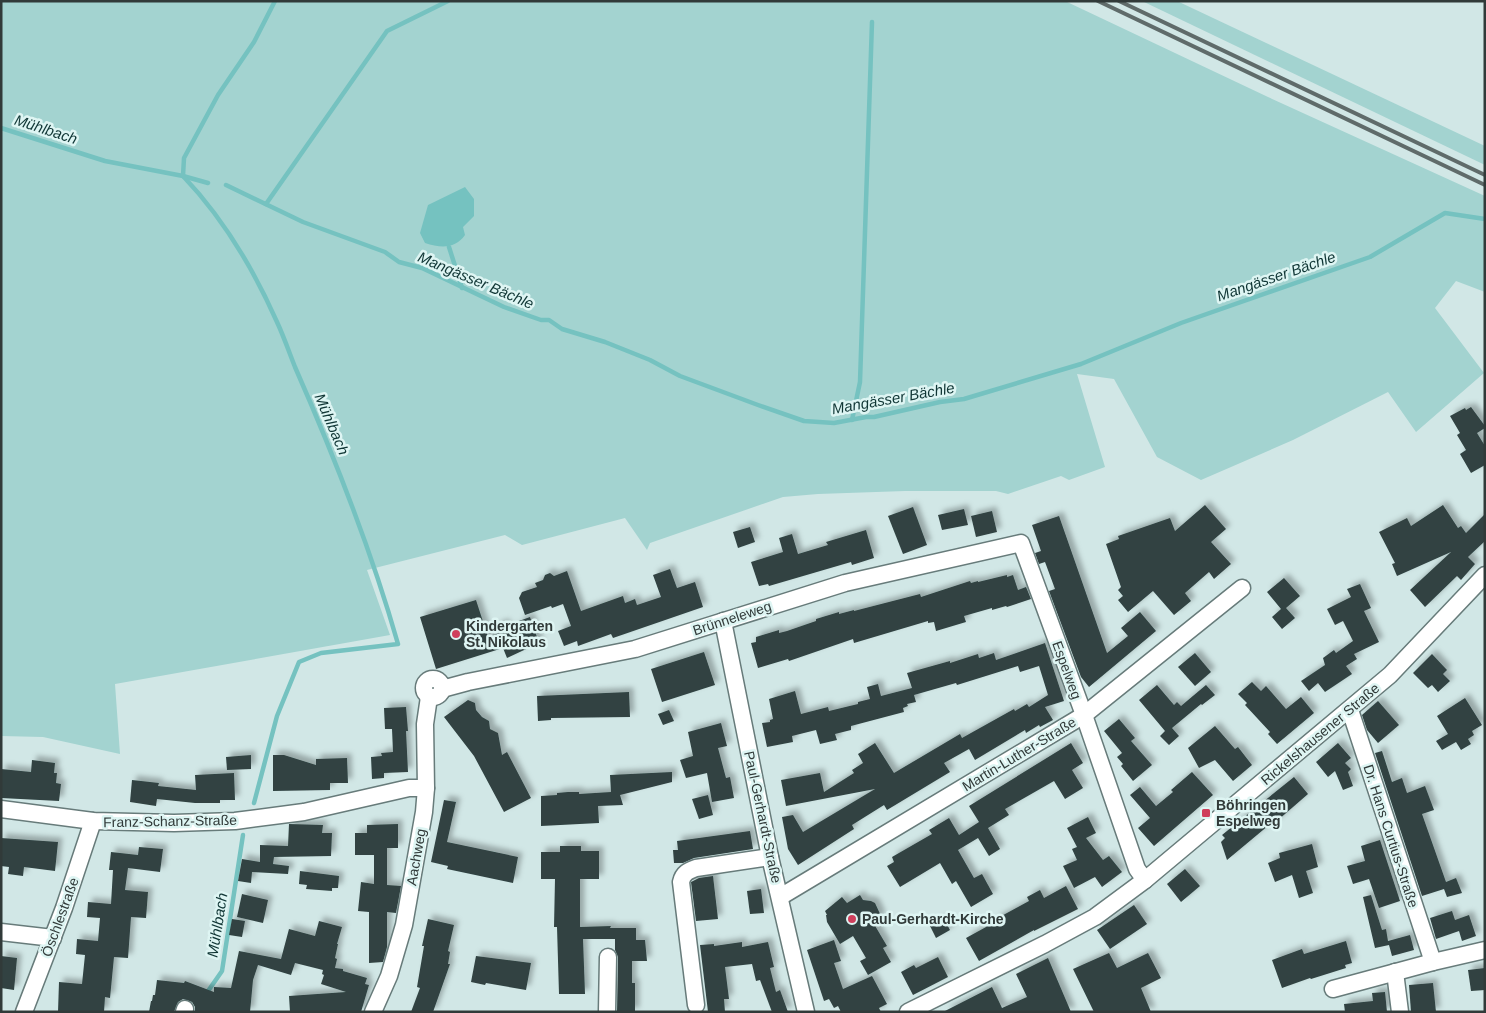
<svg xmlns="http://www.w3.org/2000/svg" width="1486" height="1013" viewBox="0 0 1486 1013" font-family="Helvetica,sans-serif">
<defs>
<filter id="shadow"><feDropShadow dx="4.5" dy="-4.5" stdDeviation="2.5" flood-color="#0004"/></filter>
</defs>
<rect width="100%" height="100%" fill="#d1e7e6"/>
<!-- green -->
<g fill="#a3d3d0">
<polygon points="1,1 1065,1 1268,97 1485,196 1485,292 1456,281 1435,308 1484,373 1416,432 1388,392 1293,440 1201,480 1157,457 1114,379 1077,374 1105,467 1069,480 1061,476 1008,494 996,491 905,491 818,494 783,497 650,543 647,550 625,518 522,545 505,535 367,570 390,635 115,684 120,754 43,737 1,736"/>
<polygon points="1142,1 1177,1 1485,146 1485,165"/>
</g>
<!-- water -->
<path fill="#75c2c0" d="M465,187L474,199V216L463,227L465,235C455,249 441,248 425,243L420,233L428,205Z"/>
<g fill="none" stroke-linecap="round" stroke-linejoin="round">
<!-- stream -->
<g stroke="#75c2c0" stroke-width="4.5">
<polyline points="1,128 105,161 183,176 208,183"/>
<path d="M183,176C223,218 254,270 277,322C284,337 289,352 295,367C335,458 371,549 398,644L321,653L299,662L277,716L254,803"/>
<polyline points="183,176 184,158 218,95 254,42 275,1"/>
<polyline points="226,185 303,222 385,252 399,262 422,268 504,307 541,320 549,320 562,329 605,342 650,360 680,376 758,405 804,421 834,423 866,417 874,417 940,402 964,399 1081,364 1181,323 1370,257 1445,213 1485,219"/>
<polyline points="266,204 387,31 448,1"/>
<polyline points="449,247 462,288"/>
<polyline points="852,420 860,382 872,22"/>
<polyline points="206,994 222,971 243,835"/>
</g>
</g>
<!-- building -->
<g fill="#304342" filter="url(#shadow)">
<polygon points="1471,407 1485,426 1485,428 1477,433 1485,446 1485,465 1471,473 1460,454 1466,450 1457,435 1460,433 1450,416 1465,408 1466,410"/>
<polygon points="1205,505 1226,529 1211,542 1231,564 1214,579 1209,572 1185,593 1191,601 1174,615 1153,591 1128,612 1118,600 1123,596 1118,590 1121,587 1106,544 1119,539 1118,536 1170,518 1175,531"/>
<polygon points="1443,505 1458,528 1461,526 1466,533 1485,514 1485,541 1468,557 1475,564 1461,580 1457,576 1425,607 1410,590 1451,552 1397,576 1392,564 1395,563 1379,532 1407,518 1411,526"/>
<polygon points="913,507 927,545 903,554 888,516"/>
<polygon points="964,509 968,525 942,530 938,515"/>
<polygon points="992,511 997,532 976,537 971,516"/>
<polygon points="1059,516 1107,653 1128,636 1121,628 1140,612 1156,631 1089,687 1081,677 1049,591 1055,589 1045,562 1039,564 1035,553 1041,551 1032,525"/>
<polygon points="750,527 755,542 738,548 733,532"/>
<polygon points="866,530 874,558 852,565 851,562 769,586 768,584 759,586 751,562 783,552 779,538 792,534 798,554 828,545 826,542"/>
<polygon points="670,569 677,588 695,582 703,607 613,638 611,634 578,646 577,641 564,646 558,631 571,626 563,604 552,608 551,606 525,615 519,598 522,592 537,587 535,583 543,580 545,575 550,573 554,576 567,571 581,611 623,596 625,603 635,599 637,605 661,597 653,575"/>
<polygon points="1007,575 1007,577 1013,575 1018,590 1026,587 1031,599 1007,607 1006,606 992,610 992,608 964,616 966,622 936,631 934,622 928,623 928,621 854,643 853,639 789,661 788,659 758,668 751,643 756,642 756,637 779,630 779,633 787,631 816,621 816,619 839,612 839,614 854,610 854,611 920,594 921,597 970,581 971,583 978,581 978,582"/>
<polygon points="1284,578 1300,596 1286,608 1295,618 1282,629 1272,617 1281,609 1267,592"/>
<polygon points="1360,584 1371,608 1364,611 1379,642 1354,654 1357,659 1346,666 1352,674 1325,692 1318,683 1309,691 1301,681 1325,665 1323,658 1334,650 1336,653 1353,641 1343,621 1335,625 1327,609 1351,597 1347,589"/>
<polygon points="476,600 488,637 498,633 496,626 505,623 508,630 521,625 519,621 530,617 539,643 507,658 503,648 436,669 420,617"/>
<polygon points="1045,643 1064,701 1045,707 1053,720 1040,727 1039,725 1026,733 1025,730 975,760 969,749 944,763 950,772 887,810 884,805 852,825 854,829 798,865 788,849 782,817 793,815 803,832 875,789 786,806 781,780 820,773 824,792 854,773 852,770 863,763 858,754 875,743 894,773 960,734 962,738 1014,709 1015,711 1027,704 1029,707 1048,695 1039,666 1020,672 1018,666 957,685 956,683 914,695 916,702 907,704 908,706 903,708 904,712 851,726 851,730 835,734 837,740 820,744 816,730 792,736 793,742 767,747 762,723 770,722 770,720 773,719 769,699 795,691 801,714 828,707 829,711 858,704 858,702 870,699 867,687 878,684 881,696 912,688 907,673 950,661 950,663 978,654 979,658 994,653 996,660"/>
<polygon points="704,652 715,685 662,702 651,669"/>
<polygon points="1195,653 1211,672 1195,686 1178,667"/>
<polygon points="1432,654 1447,670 1443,674 1450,681 1438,692 1432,685 1428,688 1413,673"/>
<polygon points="1252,682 1261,691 1266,686 1286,709 1301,697 1314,713 1277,744 1268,734 1270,732 1245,705 1247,703 1238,694"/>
<polygon points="1157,685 1174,705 1177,702 1181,706 1206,685 1215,695 1202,705 1201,704 1172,728 1179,736 1169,745 1160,736 1165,731 1139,700"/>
<polygon points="629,692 630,717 551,718 551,720 538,721 537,696"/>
<polygon points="1465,698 1482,725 1472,731 1474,735 1468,739 1471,744 1461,750 1456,742 1442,750 1436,741 1448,734 1437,716"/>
<polygon points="468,700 475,703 476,710 482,717 489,721 490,729 498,733 502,755 507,752 531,798 504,812 474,756 444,717"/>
<polygon points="1378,701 1399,725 1378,743 1367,730 1362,715"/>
<polygon points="406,707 408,731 406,731 408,772 384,773 384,778 372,779 371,757 382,756 381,753 393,752 392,729 385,729 384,708"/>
<polygon points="669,710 674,721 663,725 658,714"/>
<polygon points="1119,719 1135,738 1131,741 1152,765 1133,781 1121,766 1123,764 1117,757 1122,753 1104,731"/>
<polygon points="721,723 727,746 718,748 726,778 730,777 734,798 712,802 707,773 686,778 680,760 693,756 688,732"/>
<polygon points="1215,726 1235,749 1238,747 1252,765 1233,781 1215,760 1199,768 1188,748"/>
<polygon points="1071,743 1083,763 1072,770 1083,788 1065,799 1054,781 1005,809 1009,815 988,828 1000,849 989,856 978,838 958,850 974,878 982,874 993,894 971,907 956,881 952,884 940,863 900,887 887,866 894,862 892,857 932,834 929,830 949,818 959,835 979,822 969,806"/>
<polygon points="1338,743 1351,758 1345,763 1351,769 1348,772 1353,786 1343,790 1335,771 1328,777 1316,762"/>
<polygon points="1382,751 1392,782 1402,778 1407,793 1425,786 1434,810 1422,814 1446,882 1456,878 1462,893 1447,897 1444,889 1422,896 1375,753"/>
<polygon points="251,755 251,769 227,770 226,757"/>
<polygon points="273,755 284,755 316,765 316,759 347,758 348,783 330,783 330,790 273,791"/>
<polygon points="32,760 55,763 54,773 57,773 56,783 61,784 59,801 1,798 1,769 31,772"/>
<polygon points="672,772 672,782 620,795 623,805 598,806 599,823 541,826 541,796 557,795 557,793 568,792 579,792 579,794 611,792 610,775"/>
<polygon points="1192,772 1213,795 1154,846 1138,828 1150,818 1130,795 1140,787 1156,806 1173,792 1171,790"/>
<polygon points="234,773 235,800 220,800 220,803 195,803 157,799 156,806 130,802 132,780 159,783 158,786 196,790 195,775"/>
<polygon points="1294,777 1308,794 1270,827 1269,825 1227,860 1221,842 1225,838 1222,835"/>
<polygon points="708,795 713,815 699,819 692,799"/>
<polygon points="444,800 456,802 447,842 518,857 513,883 447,869 448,866 431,862"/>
<polygon points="1088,817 1096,833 1086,838 1103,860 1109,856 1122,872 1102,887 1095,877 1074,888 1063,866 1077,860 1072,849 1077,847 1067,828"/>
<polygon points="289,824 323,825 322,833 332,833 331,856 274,857 273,864 289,866 288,874 252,872 251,883 238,881 242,859 260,862 260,845 288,846"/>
<polygon points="398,824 398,848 387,848 387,885 401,886 396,913 387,912 387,947 383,962 369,963 369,912 358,911 361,882 374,884 374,855 355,855 355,833 367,833 367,825"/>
<polygon points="750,831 753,849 694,858 683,863 674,863 673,850 678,850 677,841"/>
<polygon points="1,838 58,842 55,871 24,867 23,876 8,874 9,867 1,866"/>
<polygon points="1380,840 1400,901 1379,908 1369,879 1353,884 1347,866 1365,861 1361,846"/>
<polygon points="1312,844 1318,867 1306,871 1313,893 1299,898 1292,875 1275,882 1268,863 1280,858 1279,853"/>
<polygon points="560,846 581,846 581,851 599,851 599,879 580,879 580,927 611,926 610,928 636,928 636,940 645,940 647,961 632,961 632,983 635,983 635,1012 617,1012 618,957 615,950 615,939 583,939 585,994 559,994 557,927 554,927 555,879 541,879 541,852 560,852"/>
<polygon points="139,847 163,849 160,872 128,868 125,890 148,892 146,918 131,917 128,958 114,957 110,998 105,997 104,1012 58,1012 59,982 82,984 85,955 76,954 77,939 98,941 100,918 87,917 88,902 111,904 113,870 109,870 111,852 138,855"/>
<polygon points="1185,869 1200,886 1181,902 1167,884"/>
<polygon points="300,871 339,876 338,888 332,888 332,891 306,889 307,885 299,884"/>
<polygon points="713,876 718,919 696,921 691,882 699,878"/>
<polygon points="1066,886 1078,909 1034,931 1034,930 979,961 966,938 997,921 996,919 1029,901 1027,897 1040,890 1044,898"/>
<polygon points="761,889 764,913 750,914 747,891"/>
<polygon points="242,894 268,900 263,923 237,917"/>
<polygon points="860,895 863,900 871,901 875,903 881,916 874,924 887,946 883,948 891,962 868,975 860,961 866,958 853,936 840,944 827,922 826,915 827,915 825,911 842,897 847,903"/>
<polygon points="1371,895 1382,930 1386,929 1388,941 1410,935 1414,950 1392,956 1389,945 1375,948 1363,897"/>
<polygon points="1134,905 1147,924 1110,949 1097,930"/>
<polygon points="1452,911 1455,920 1469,915 1476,936 1462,941 1459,931 1436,939 1430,918"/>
<polygon points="232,919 245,921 242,937 229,935"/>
<polygon points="428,919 454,925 448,951 450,952 448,964 450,964 433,1012 411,1012 420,988 417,987 424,946 422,946"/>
<polygon points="944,919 950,930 936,938 930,926"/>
<polygon points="319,921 342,927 337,944 338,944 335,958 337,959 335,968 343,969 343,971 367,978 365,984 369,985 361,1012 290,1012 289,996 346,992 321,984 324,975 322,974 323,970 295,963 291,975 258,965 253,980 250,1012 195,1012 195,1007 192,1002 183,999 178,1002 174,1012 149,1012 151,1001 152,1001 153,995 155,995 157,980 184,983 185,981 214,992 214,987 231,988 239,951 281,959 289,929 315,936"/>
<polygon points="834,940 841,961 834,963 843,989 872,976 887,1004 879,1008 881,1012 841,1012 838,1006 834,1008 829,999 824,1001 807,950"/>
<polygon points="1346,941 1352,963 1345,965 1346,968 1311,979 1310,978 1282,988 1272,960 1302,949 1304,954"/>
<polygon points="742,942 742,947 768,942 774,967 770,968 776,992 780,990 788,1012 772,1012 760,980 756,981 752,964 725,967 729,999 724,999 725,1012 708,1012 700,945 714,944 714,946"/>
<polygon points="1109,953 1117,968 1148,953 1161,978 1141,988 1151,1012 1094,1012 1073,969"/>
<polygon points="1,956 17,958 14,990 1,988"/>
<polygon points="476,956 531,963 526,990 486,983 485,985 471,982"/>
<polygon points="938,957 948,977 913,995 901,972 914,965 916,968"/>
<polygon points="1048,958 1071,1012 943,1012 992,987 1002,1008 1027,997 1016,974"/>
<polygon points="1485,968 1485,990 1471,991 1468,970"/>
<polygon points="1433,983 1436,1012 1411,1012 1409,985"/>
<polygon points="1385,992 1387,1012 1345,1012 1344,1004 1373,1001 1372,993"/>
</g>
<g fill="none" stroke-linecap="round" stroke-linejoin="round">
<defs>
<g id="street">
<polyline points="723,621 770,857 806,1012"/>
<circle cx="433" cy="688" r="9"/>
<polyline points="442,689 468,682 635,649 845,583 1021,543 1084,715 1137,869 1145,880"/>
<polyline points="1350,710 1433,962"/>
<polyline points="1,809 93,821 174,823 235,821 304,812 409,788 426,788"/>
<polyline points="780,897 1084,715 1242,588"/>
<polyline points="1,932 53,938"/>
<polyline points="1395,972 1400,1012"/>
<polyline points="1333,989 1433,962 1485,950"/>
<path d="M696,1005L681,882C683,873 688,871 696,868L770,857"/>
<polyline points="24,1012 64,908 93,821"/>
<polyline points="184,1012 185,1009"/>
<polyline points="373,1012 389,976 404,925 424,812 426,788 425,724 429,697"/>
<polyline points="607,1012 608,957"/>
<polyline points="908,1012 1045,944 1095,917 1145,880 1390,675 1485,575"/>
</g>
</defs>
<!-- street casing -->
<use href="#street" stroke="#677b7a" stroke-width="19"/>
<!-- street -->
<use href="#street" stroke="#fff" stroke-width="16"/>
<!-- rail -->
<g stroke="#5f6b6a" stroke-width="4">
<polyline points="1098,1 1485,185"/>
<polyline points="1119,1 1485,175"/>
</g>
</g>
<!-- markers -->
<g fill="#cf3f5c" stroke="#def5f3" stroke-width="2">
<circle cx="456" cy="634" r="5"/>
<rect x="1201" y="808" width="10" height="10" rx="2.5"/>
<circle cx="852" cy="919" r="5"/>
</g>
<g text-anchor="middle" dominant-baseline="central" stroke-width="5" stroke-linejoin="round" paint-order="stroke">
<!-- street labels -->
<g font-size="14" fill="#313a39" stroke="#def5f3">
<text transform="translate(732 618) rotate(-18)">Brünneleweg</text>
<text transform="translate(1067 670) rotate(70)">Espelweg</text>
<text transform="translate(1320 734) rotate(-40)">Rickelshausener Straße</text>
<text transform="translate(1019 754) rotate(-31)">Martin-Luther-Straße</text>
<text transform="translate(763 817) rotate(78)">Paul-Gerhardt-Straße</text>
<text transform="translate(170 821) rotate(-1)">Franz-Schanz-Straße</text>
<text transform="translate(1391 836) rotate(72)">Dr. Hans Curtius-Straße</text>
<text transform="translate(416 857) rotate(-80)">Aachweg</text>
<text transform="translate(60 917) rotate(-70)">Öschlestraße</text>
</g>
<!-- poi labels -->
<g font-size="14" font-weight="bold" fill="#313a39" stroke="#def5f3" text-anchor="start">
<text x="466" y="626">Kindergarten<tspan x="466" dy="16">St. Nikolaus</tspan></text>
<text x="1216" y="805">Böhringen<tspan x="1216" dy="16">Espelweg</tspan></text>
<text x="862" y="919">Paul-Gerhardt-Kirche</text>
</g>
<!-- water labels -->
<g font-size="15" font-style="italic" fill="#103635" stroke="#def5f3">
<text transform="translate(46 129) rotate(18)">Mühlbach</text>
<text transform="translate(1276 276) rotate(-19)">Mangässer Bächle</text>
<text transform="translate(476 280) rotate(23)">Mangässer Bächle</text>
<text transform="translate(893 398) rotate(-10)">Mangässer Bächle</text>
<text transform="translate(332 424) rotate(67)">Mühlbach</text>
<text transform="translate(217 925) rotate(-81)">Mühlbach</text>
</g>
</g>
<!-- border -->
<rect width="1486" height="1013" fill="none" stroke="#313a39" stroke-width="5"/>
</svg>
